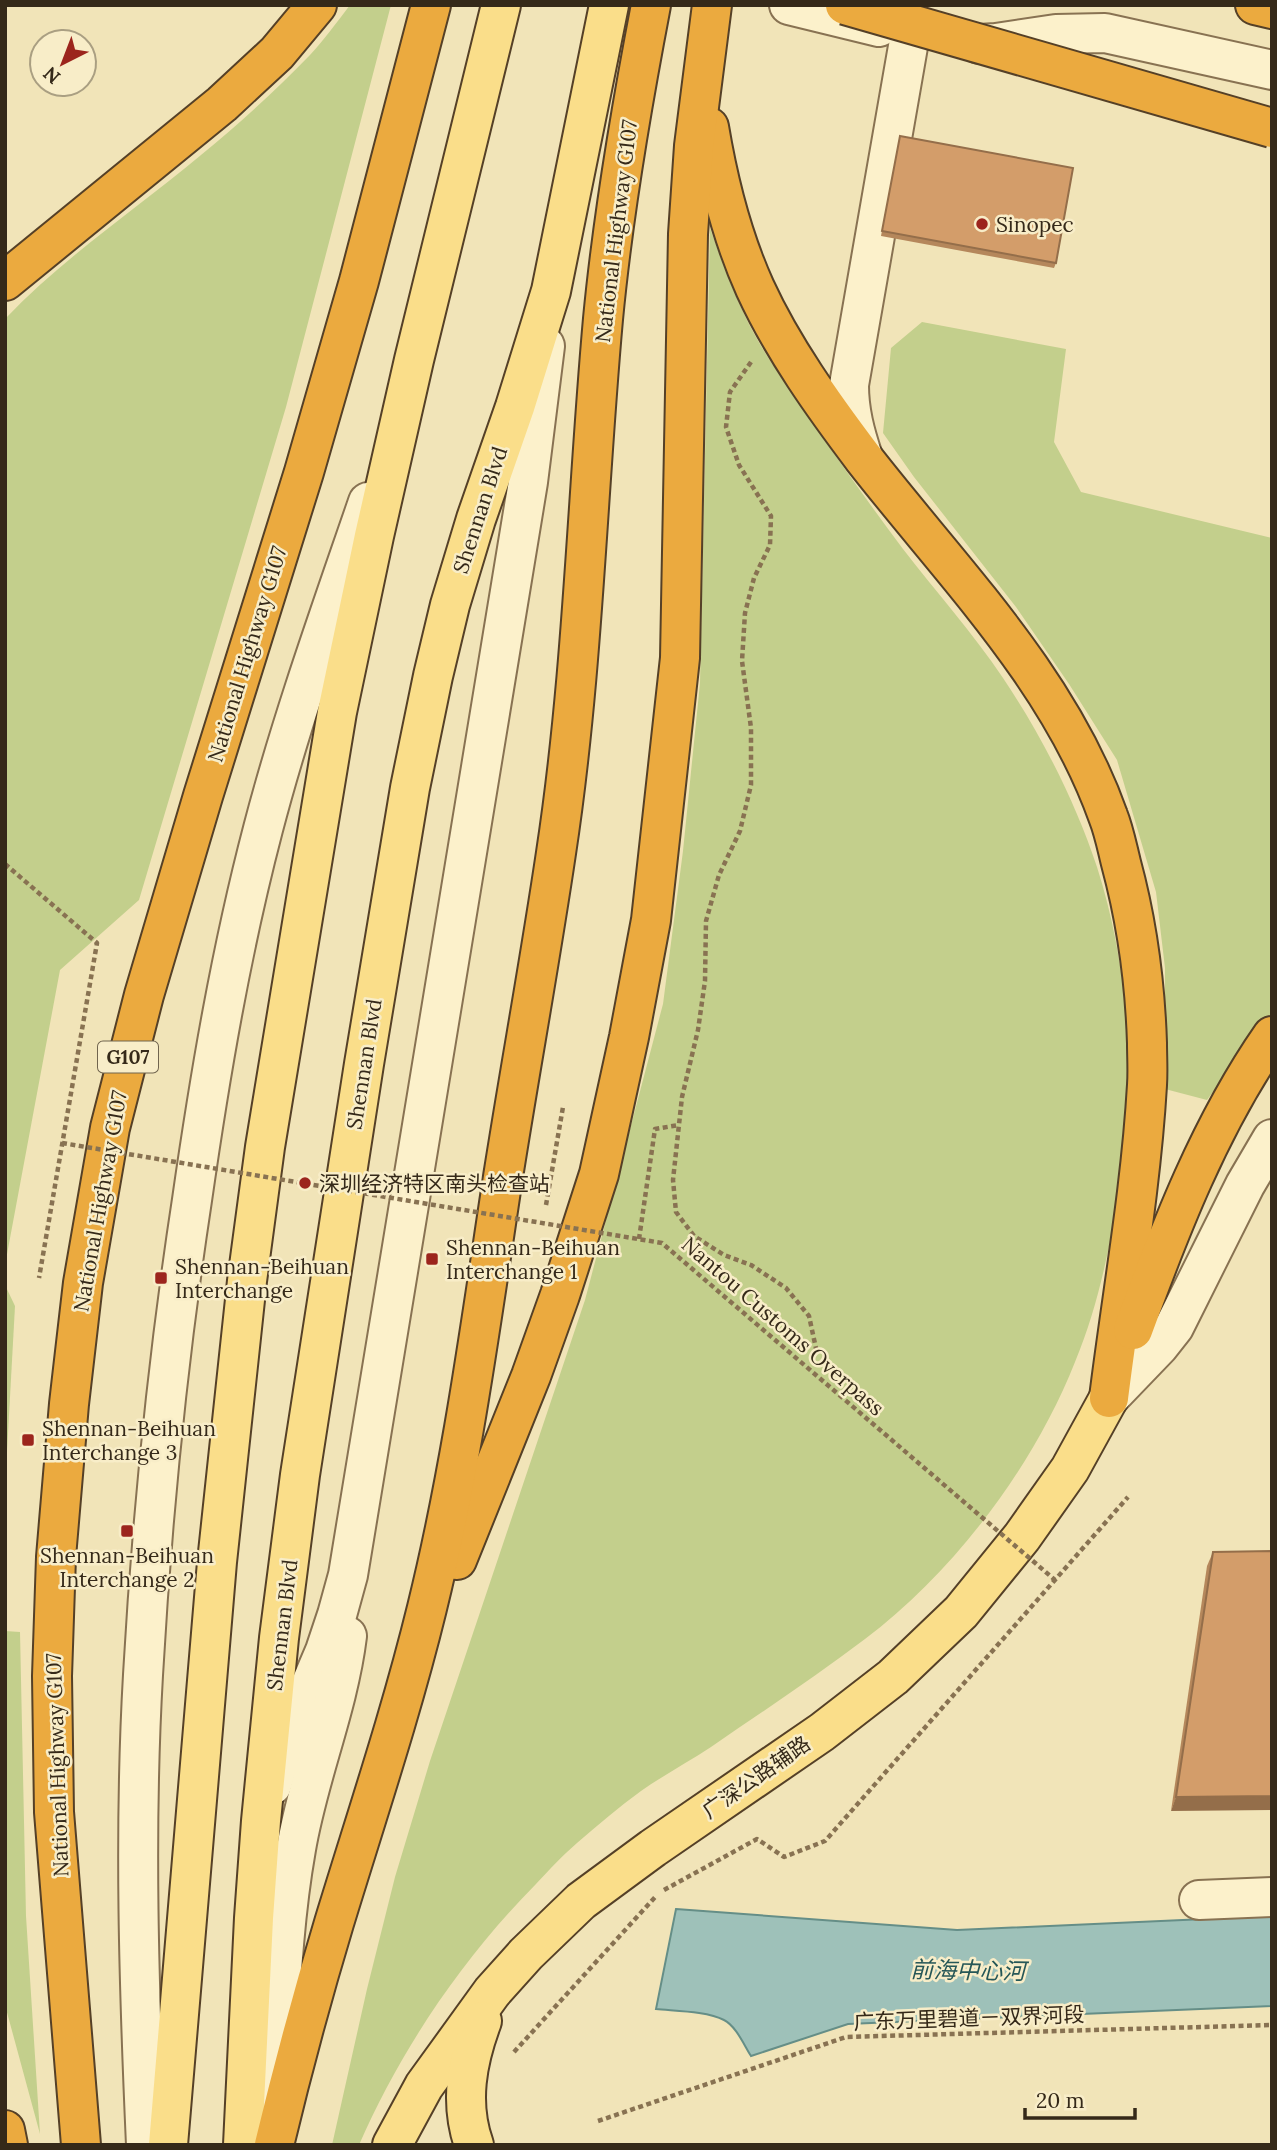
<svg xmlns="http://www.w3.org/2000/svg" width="1277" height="2150" viewBox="0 0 1277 2150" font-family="Lora,'Noto Sans SC',serif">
<rect width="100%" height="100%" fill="#f1e4b8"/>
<!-- green -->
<g fill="#c3cf8c">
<path d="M350,5H391L286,407L139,900L60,970L5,1265V319C64,257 135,210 201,155C239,124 276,90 310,55C324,40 337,22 350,5Z"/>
<path d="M710,228C722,262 734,295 750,326C768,361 792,393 814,425C843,466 872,508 903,549C936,592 973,633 1003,678C1042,736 1075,801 1097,867C1134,984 1137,1107 1113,1227C1104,1273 1093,1319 1075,1362C1034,1466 954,1572 865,1639C815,1677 762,1712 711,1747C688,1762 664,1775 641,1791C619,1807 598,1825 577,1843C563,1855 549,1870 536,1884C462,1959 401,2049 359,2145H332L367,1989L395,1877L430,1761L585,1300L663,1004L683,851L700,683Z"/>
<polygon points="922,322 1066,349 1054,442 1081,492 1272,538 1272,1012 1207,1100 1165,1089 1165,968 1156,892 1117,760 1069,684 1016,607 914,477 883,433 891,348"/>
<polygon points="5,1285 15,1306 5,1488"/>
<polygon points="5,1631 20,1632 26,1916 40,2134 5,2005"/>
</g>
<!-- water -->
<path fill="#9ec1b9" stroke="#658e87" stroke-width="2" d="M676,1909L957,1930L1272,1916V2006L848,2024L751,2056C744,2045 736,2026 724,2020C707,2011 675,2011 656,2009Z"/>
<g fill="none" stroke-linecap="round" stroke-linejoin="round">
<defs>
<g id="minor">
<polyline points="789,5 879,27"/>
<polyline points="979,44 996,43 1056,34 1105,33 1272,70"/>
<path d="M863,457C855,433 849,411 849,385L910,35"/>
<polyline points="1109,1398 1159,1346 1174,1327 1245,1185 1272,1139"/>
<polyline points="272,1785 281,1754 325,1651 337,1615 348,1575 528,482 545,346"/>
<polyline points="1199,1900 1272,1897"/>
<path d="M274,2104C280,2019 281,1933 296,1849C308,1777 338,1709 347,1636"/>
<path d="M146,2145C139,1988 134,1831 143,1675C152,1516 168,1357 192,1200C210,1075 231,951 263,829C292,718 331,610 368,502"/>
</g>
<g id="major">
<polyline points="168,2145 217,1562 247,1281 265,1147 337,712 374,536 414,360 501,5"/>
<polyline points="243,2145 254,1918 261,1821 279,1638 300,1475 364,1064 410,788 433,676 450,605 476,519 515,407 551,291 609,5"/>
<polyline points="392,2145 424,2086 492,1992 526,1954 581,1901 653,1848 822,1732 893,1677 961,1612 1022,1537 1070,1469 1109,1398"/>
<path d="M474,2145C459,2103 467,2061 482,2021"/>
</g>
<g id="highway">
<polyline points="1255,5 1272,9"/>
<path d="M709,127C718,181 732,237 755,288C783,349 824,406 864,459C952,572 1059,678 1108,816C1114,831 1117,847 1121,863C1137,922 1145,981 1147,1043C1147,1057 1148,1071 1147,1085C1141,1189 1122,1294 1109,1398"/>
<polyline points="5,281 222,104 277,53 317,5"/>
<path d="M1133,1330C1170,1229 1210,1125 1272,1036"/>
<polyline points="457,1560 531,1376 560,1295 599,1174 629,1037 651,920 680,658 688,234 694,146 712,5"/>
<polyline points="5,2130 8,2145"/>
<polyline points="81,2145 54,1812 52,1676 56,1557 69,1404 83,1283 110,1128 144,995 203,796 304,472 359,281 431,5"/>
<path d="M274,2145C292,2070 312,1996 334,1923C366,1818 401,1714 427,1608C462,1466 481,1321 503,1177C520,1069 540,961 556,853C583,676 587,497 603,319C613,214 631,109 651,5"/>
</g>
</defs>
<!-- minor casing -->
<use href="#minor" stroke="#887252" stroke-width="42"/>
<!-- major casing -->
<use href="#major" stroke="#554027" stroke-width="42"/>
<!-- highway casing -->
<use href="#highway" stroke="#554027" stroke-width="42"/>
<!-- path -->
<g stroke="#887252" stroke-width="4.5" stroke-dasharray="5 3.5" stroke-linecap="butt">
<polyline points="751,362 730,392 726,427 739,465 771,516 770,545 754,578 745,613 742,661 751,728 751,785 740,831 719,875 706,921 705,981 698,1030 682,1097 673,1180 676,1212 694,1236 724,1255 751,1265 786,1288 809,1316 817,1353"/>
<polyline points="5,864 97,943 39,1278"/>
<polyline points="546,1205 563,1107"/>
<polyline points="639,1239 655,1129 679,1125"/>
<polyline points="664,1890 757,1839 784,1857 825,1841 1128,1497"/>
<polyline points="514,2052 657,1895"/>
<polyline points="598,2121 846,2037 1272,2025"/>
</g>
<!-- minor -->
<use href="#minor" stroke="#fcf1cb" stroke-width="38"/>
<!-- major -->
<use href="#major" stroke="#fade8a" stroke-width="38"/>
<!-- highway -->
<use href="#highway" stroke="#ebaa3f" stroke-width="38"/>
<defs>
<polyline id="highway-bridge" points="845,5 1272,128"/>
</defs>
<!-- highway-bridge casing -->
<use href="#highway-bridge" stroke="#554027" stroke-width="42" stroke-linecap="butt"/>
<!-- path-bridge -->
<polyline stroke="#887252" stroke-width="4.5" stroke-dasharray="5 3.5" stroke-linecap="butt" points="62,1143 662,1243 1055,1580"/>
<!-- highway-bridge -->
<use href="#highway-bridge" stroke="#ebaa3f" stroke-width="38"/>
</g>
<!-- wall -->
<g fill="#b5875b">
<polygon points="900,136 1056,263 1054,268 881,236"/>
<polygon points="1272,1551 1171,1811 1207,1566 1213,1552"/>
</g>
<!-- shaded-wall -->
<polygon fill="#946e4a" points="1272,1796 1272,1810 1171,1811 1176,1797"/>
<!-- building -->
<g fill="#d39d6a" stroke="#946e4a" stroke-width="2">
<polygon points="900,136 1073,168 1056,263 882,231"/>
<polygon points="1272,1551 1272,1796 1176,1797 1213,1552"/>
</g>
<!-- markers -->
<g fill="#9c251d" stroke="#f8edc8" stroke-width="2.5">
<circle cx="982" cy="224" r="7"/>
<circle cx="305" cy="1183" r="7"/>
<rect x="425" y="1252" width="14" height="14" rx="3.5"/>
<rect x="154" y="1271" width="14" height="14" rx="3.5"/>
<rect x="21" y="1433" width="14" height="14" rx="3.5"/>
<rect x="120" y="1524" width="14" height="14" rx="3.5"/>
</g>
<g text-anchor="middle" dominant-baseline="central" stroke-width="5" stroke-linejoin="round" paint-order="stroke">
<!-- shield labels -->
<rect fill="#f8edc8" stroke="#70644e" stroke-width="2" x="98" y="1041.5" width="60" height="31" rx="5"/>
<g font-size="19" font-weight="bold" fill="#352919">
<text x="128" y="1057">G107</text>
</g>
<!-- poi labels -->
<g font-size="21" fill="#352919" stroke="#f8edc8" text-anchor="start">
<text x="996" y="224">Sinopec</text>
<text x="319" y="1183">深圳经济特区南头检查站</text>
<text x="446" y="1247">Shennan-Beihuan<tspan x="446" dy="24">Interchange 1</tspan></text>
<text x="175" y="1266">Shennan-Beihuan<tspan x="175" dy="24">Interchange</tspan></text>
<text x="42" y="1428">Shennan-Beihuan<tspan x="42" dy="24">Interchange 3</tspan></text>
<text x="127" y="1555" text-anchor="middle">Shennan-Beihuan<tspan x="127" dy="24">Interchange 2</tspan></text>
</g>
<!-- street labels -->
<g font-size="21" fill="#352919" stroke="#f8edc8">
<text transform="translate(616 231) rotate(-83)">National Highway G107</text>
<text transform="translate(480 510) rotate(-72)">Shennan Blvd</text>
<text transform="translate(247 654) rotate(-73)">National Highway G107</text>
<text transform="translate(364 1064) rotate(-81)">Shennan Blvd</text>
<text transform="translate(100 1201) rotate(-80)">National Highway G107</text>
<text transform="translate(783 1326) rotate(41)">Nantou Customs Overpass</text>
<text transform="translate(282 1625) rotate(-83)">Shennan Blvd</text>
<text transform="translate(57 1765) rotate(-92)">National Highway G107</text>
<text transform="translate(756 1777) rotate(-35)">广深公路辅路</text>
<text transform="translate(969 2018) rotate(-2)">广东万里碧道－双界河段</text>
</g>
<!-- water labels -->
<g font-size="23" font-style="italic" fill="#265757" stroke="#f8edc8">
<text transform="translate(968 1970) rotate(1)">前海中心河</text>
</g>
</g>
<!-- border -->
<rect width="1277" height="2150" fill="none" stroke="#352919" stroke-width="14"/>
<!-- north arrow -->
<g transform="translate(63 63) rotate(222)"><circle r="33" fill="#f8edc8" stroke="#aa9f82" stroke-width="2"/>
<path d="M0-5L12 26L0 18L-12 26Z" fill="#9c251d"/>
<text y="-10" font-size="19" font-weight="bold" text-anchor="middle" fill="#352919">N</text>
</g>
<!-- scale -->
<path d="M1025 2108v10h110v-10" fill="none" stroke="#352919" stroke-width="3.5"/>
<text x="1036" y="2108" font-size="21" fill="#352919" stroke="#f8edc8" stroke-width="5" paint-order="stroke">20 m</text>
</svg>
